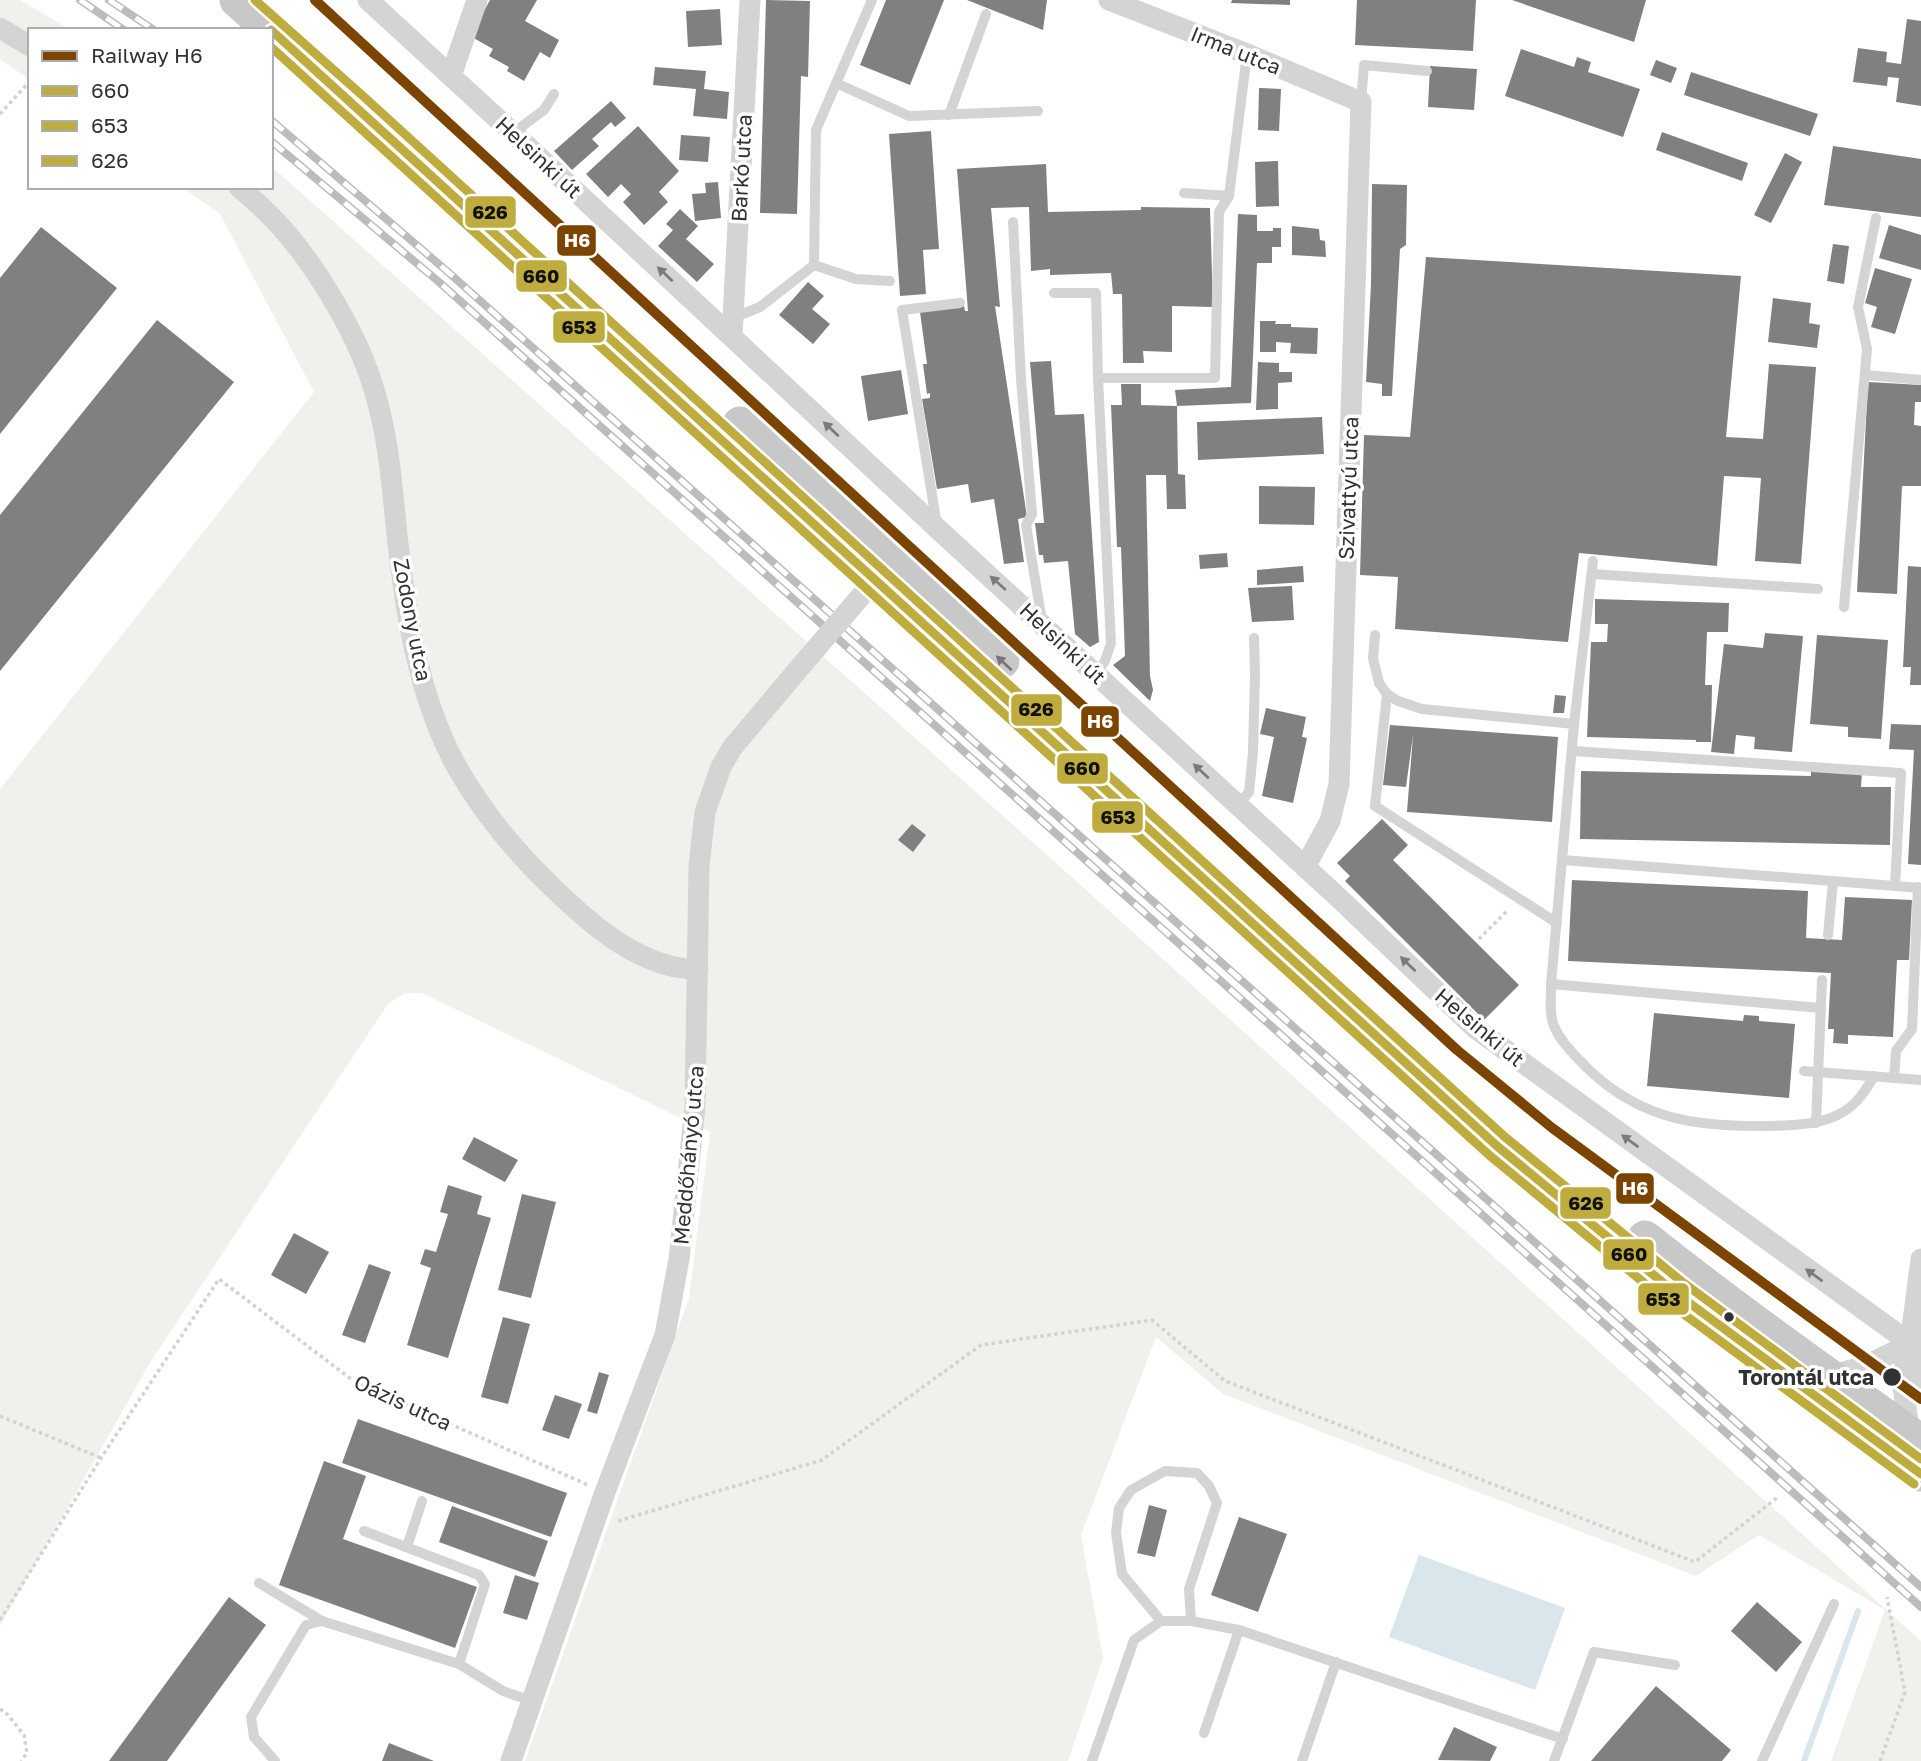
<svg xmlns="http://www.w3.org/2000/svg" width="1921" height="1761" viewBox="0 0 1921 1761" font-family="'Golos Text',sans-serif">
<rect width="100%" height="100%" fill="#fff"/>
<!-- green -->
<g fill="#eff2ec">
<polygon points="0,0 20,0 71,30 30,30 30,80 0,59"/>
<polygon points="271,166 1065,871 1921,1641 1921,1761 1831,1761 1885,1610 1759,1535 1696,1576 1223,1394 1156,1337 1081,1535 1103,1658 1068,1761 525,1761 689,1298 710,1132 422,993 405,993 388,1004 151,1361 0,1626 0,789 314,392 220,214 182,187 271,187"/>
</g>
<!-- water -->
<polygon fill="#d9e6eb" points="1419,1555 1565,1608 1535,1690 1389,1637"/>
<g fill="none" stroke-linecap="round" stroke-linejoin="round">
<!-- stream -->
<polyline stroke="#d9e6eb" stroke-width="6" points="1804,1761 1858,1611"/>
</g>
<!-- building -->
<g fill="#808080">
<polygon points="490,0 537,0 525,21 559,40 550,58 540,52 524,81 507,71 509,67 489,56 493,49 470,36"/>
<polygon points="766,0 810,1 808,77 801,76 797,214 760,213"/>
<polygon points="886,0 944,0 910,85 860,65"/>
<polygon points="967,0 1047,0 1043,30"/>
<polygon points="1232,0 1290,0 1290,5 1231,3"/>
<polygon points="1357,0 1476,0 1473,51 1355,45"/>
<polygon points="1512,0 1646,0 1634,42"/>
<polygon points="720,9 722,45 688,47 686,11"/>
<polygon points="1907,19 1921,21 1921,106 1896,102 1899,78 1888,77 1887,86 1853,82 1858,48 1887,52 1886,62 1901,64"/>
<polygon points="1521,49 1574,67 1577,57 1591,62 1588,72 1640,89 1623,137 1505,96"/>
<polygon points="1656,60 1677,68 1671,83 1650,75"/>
<polygon points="1430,66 1477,69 1474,110 1428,107"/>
<polygon points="655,67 706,71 704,89 729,92 727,119 693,116 696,89 653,85"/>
<polygon points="1691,72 1818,114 1810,136 1684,95"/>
<polygon points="1259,88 1281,89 1279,131 1258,130"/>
<polygon points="611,101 626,118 615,127 611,122 592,139 599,146 572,170 554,151"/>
<polygon points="638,126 679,171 659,192 668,202 644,225 623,202 631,194 621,184 608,197 586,174"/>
<polygon points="931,131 939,249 923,250 926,294 900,296 889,134"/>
<polygon points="1662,132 1748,163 1742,181 1656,150"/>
<polygon points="681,135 710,137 708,162 679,160"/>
<polygon points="1833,146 1921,159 1921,217 1824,205"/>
<polygon points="1785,153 1802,162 1771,223 1754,215"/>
<polygon points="1278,161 1279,206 1256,207 1255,162"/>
<polygon points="1046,164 1048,212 1141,210 1141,207 1210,208 1213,307 1172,306 1172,352 1143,351 1144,363 1123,363 1122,294 1113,294 1111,273 1050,275 1050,269 1031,271 1029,207 991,208 1000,307 995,306 1027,517 1018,519 1024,562 1004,564 994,499 971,503 968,484 937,489 922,399 930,398 930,393 927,394 923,364 927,364 920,312 964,306 965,311 968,311 957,169"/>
<polygon points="718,182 721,218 695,221 692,194 706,193 705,183"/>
<polygon points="1372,184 1407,185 1406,245 1400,249 1392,396 1382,396 1382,384 1366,382 1371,284"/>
<polygon points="680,209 698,226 686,239 714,264 697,282 658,246 673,230 666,224"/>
<polygon points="1238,214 1257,215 1257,231 1273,231 1273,228 1281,228 1281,247 1272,247 1272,263 1257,263 1251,403 1177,406 1175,390 1231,387"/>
<polygon points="1889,225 1921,235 1921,270 1879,258"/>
<polygon points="1292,226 1319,229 1320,240 1325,241 1326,257 1292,255"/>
<polygon points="41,227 117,288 0,434 0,278"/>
<polygon points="1833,244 1849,246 1844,284 1827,281"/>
<polygon points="1426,257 1741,276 1726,437 1763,439 1769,364 1816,367 1801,564 1755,561 1761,478 1724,476 1717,566 1579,553 1568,642 1395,629 1398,577 1360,575 1364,435 1410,437"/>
<polygon points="1875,268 1912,279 1895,334 1871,327 1877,307 1865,303"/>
<polygon points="808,282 824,296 812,309 830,324 813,344 779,315"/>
<polygon points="1773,298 1811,303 1809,323 1820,325 1817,348 1768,342"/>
<polygon points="157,320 234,382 0,671 0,515"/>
<polygon points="1260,321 1276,321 1275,324 1291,324 1291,327 1318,328 1317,354 1290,353 1291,343 1276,342 1276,352 1260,352"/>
<polygon points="1051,361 1055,415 1084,414 1099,642 1090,647 1075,634 1068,561 1044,563 1043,555 1039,555 1035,523 1044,523 1030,362"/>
<polygon points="1258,362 1279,363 1279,372 1292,372 1292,382 1278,383 1278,409 1256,410"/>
<polygon points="901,370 908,414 868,421 861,376"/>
<polygon points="1868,382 1921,385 1921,402 1915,402 1914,425 1921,426 1921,486 1902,486 1897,594 1857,592"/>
<polygon points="1121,384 1141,384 1141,405 1177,406 1178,474 1185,475 1186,509 1167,509 1166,475 1146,475 1150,676 1153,690 1150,701 1113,665 1125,656 1121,547 1117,547 1111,405 1122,405"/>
<polygon points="1322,417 1324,454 1198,460 1197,422"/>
<polygon points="1259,486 1315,487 1314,525 1259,524"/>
<polygon points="1227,553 1228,567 1200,569 1199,555"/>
<polygon points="1303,566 1304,582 1257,585 1257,570"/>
<polygon points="1908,566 1921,567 1921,685 1910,685 1911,667 1903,667"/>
<polygon points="1292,586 1294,620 1252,622 1248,588"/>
<polygon points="1595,599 1729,603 1728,632 1707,632 1705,685 1712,685 1711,742 1696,742 1696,740 1587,737 1591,642 1607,642 1608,624 1595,624"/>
<polygon points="1765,633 1803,636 1792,752 1754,749 1755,737 1736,735 1734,754 1711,752 1724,644 1763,648"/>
<polygon points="1817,635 1888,640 1881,739 1848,737 1848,727 1810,724"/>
<polygon points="1555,695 1566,696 1564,713 1553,713"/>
<polygon points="1266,708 1306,717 1302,737 1307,738 1293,803 1262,796 1274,737 1260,734"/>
<polygon points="1891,724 1921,725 1921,865 1908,864 1914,750 1889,749"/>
<polygon points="1390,725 1558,737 1552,822 1407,812 1413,735 1406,787 1383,785"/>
<polygon points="1581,771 1811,776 1811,772 1862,772 1861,787 1891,787 1890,845 1580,839"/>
<polygon points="1382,819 1408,845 1393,860 1519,985 1484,1020 1345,881 1350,876 1337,863"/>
<polygon points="912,824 926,835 913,852 898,840"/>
<polygon points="1572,880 1808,891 1806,938 1842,940 1845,897 1912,900 1909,960 1897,960 1893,1037 1848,1035 1848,1044 1833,1043 1834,1029 1828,1029 1831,973 1568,961"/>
<polygon points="1654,1013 1743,1021 1744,1015 1759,1016 1759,1021 1795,1024 1789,1098 1647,1086"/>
<polygon points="474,1137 518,1160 505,1182 462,1159"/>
<polygon points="448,1185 482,1196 477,1214 491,1218 448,1358 407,1345 431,1268 420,1264 425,1249 436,1252 448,1214 440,1212"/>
<polygon points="522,1194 556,1202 531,1298 498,1290"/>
<polygon points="294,1233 329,1252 306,1294 271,1275"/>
<polygon points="369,1264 391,1272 365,1343 342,1335"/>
<polygon points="503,1317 530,1324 508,1404 481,1397"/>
<polygon points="599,1372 609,1375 597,1414 587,1411"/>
<polygon points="555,1395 582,1404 569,1439 542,1430"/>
<polygon points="358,1419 567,1493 551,1537 342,1463"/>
<polygon points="324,1461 366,1476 343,1539 477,1587 455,1648 279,1585"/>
<polygon points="1149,1505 1167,1510 1155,1557 1137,1553"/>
<polygon points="452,1506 548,1541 535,1577 439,1542"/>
<polygon points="1239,1517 1287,1534 1258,1612 1211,1595"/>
<polygon points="515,1575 539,1583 527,1620 503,1613"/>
<polygon points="229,1597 266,1625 167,1761 109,1761"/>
<polygon points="1757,1602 1802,1642 1776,1672 1731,1631"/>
<polygon points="1656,1686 1731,1750 1722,1761 1591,1761"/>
<polygon points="1454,1727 1497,1747 1490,1761 1438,1760"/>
<polygon points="389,1743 434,1761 382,1761"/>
</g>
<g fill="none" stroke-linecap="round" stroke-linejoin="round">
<!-- path -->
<g stroke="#d2d2d2" stroke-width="3.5" stroke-dasharray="3.5 3.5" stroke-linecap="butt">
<polyline points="0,114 30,81"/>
<polyline points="1479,939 1507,911"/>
<polyline points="0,1416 101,1458"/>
<polyline points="618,1521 822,1460 981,1345 1152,1320 1225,1381 1695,1562 1778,1497"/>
<polyline points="0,1620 101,1458 219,1279 355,1382 588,1485"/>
<polyline points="0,1709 7,1714 24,1735 27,1753 21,1761"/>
<polyline points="1880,1761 1905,1692 1887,1597"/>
</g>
<!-- service -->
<g stroke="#d4d4d4" stroke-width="10">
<polyline points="872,0 816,130 814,265 856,279 890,281"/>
<polyline points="836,83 909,116 1038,111"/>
<polyline points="1361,102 1364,65 1427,71"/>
<polyline points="949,115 986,14"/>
<polyline points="513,133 544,110 554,94"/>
<polyline points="1184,193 1229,196"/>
<polyline points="1013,222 1021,379 1032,514 1026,525 1042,621"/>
<polyline points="1054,293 1096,293 1098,378 1111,643 1105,661 1096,673"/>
<polyline points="733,318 760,307 814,265"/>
<polyline points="1866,375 1921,380"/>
<polyline points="1098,378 1215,378 1219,212 1229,196 1247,54"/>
<polyline points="937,526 902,310 960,303"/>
<path d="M1593,561L1574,724L1551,984C1551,998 1549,1013 1554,1026C1561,1043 1575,1055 1587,1068C1642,1121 1698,1127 1770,1126C1795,1125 1822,1125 1843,1112C1857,1104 1866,1090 1874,1076"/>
<polyline points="1592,574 1818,589"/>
<polyline points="1844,607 1867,349 1858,307 1876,218"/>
<polyline points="1375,635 1373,658 1379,683 1387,694 1398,701 1422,709 1574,724"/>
<polyline points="1387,694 1375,806 1557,923"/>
<polyline points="1573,751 1901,773 1895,886"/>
<polyline points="1238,805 1249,792 1253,752 1255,674 1254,638"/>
<polyline points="1563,860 1921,888"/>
<polyline points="1828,935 1833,882"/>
<polyline points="1551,984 1821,1008"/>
<polyline points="1804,1071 1921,1080"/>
<polyline points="1894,1078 1896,1051 1912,1029 1918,887"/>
<polyline points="1816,1123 1822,980"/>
<polyline points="364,1531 479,1575 485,1584 459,1664"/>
<polyline points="407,1547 422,1501"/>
<polyline points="259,1583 322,1621"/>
<polyline points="1161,1621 1122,1574 1116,1533 1119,1508 1131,1490 1165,1471 1197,1473 1209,1486 1217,1503 1189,1589 1191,1621"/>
<polyline points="1204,1733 1239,1630"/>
<polyline points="275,1761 254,1737 251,1717 306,1625 322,1621 459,1664 503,1691 532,1701"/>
<polyline points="1092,1761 1134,1640 1161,1621 1191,1621 1239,1630 1563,1739"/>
<polyline points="1302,1761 1336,1662"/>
<polyline points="1554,1761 1594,1652 1675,1665"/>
<polyline points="1762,1761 1834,1604"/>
</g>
<!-- minor -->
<g stroke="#d4d4d4" stroke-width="21">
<polyline points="368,0 513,133 938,529 1341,900 1475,1028 1921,1351"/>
<polyline points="1109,0 1247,54 1361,102 1339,784 1330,821 1305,867"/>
<polyline points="0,28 30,46"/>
<polyline points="451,76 477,0"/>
<path d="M239,187C254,200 269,213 282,228C319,270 360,339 375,393C393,453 393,514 402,576C410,639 426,713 458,769C482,811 515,851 550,885C583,917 621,952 667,965C677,968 688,969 698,970"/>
<polyline points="732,336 750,0"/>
<polyline points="1911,1346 1921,1384"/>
<polyline points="1829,1376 1865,1366 1910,1344"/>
<polyline points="1910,1437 1903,1386 1904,1370 1910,1344 1921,1259"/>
<polyline points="511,1761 605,1492 665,1335 679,1259 695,1106 699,866 705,812 721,767 732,748 801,666"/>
</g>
<!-- primary -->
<g stroke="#c8c8c8" stroke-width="35">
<polyline points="237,0 355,105 1497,1146 1673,1291 1921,1474"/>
<polyline points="740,424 1002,661"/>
<path d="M1645,1238C1734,1309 1828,1375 1921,1442"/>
</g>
<defs>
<g id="rail">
<polyline points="80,0 124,30"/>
<polyline points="109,0 154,30"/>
<polyline points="271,120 448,272 1921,1587"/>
<polyline points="271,141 439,282 1921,1607"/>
</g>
</defs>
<!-- rail casing -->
<use href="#rail" stroke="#bcbcbc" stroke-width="8"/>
<!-- rail -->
<use href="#rail" stroke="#fff" stroke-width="5" stroke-dasharray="16" stroke-linecap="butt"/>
<!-- minor-bridge -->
<polyline stroke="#d4d4d4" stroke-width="21" points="801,666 861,596"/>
<defs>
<polyline id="bus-1" points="271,30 1497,1146 1673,1291 1921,1474"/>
<polyline id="bus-2" points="271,47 1489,1155 1666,1301 1914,1484"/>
<polyline id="bus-3" points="255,0 363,96 1505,1137 1681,1281 1921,1459"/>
</defs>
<!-- bus-1 casing -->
<use href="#bus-1" stroke="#fff" stroke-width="14"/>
<!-- bus-2 casing -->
<use href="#bus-2" stroke="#fff" stroke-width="14"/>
<!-- bus-3 casing -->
<use href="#bus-3" stroke="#fff" stroke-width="14"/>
<!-- bus-1 -->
<use href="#bus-1" stroke="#bfac3e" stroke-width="9"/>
<!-- bus-2 -->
<use href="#bus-2" stroke="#bfac3e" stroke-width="9"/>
<!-- bus-3 -->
<use href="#bus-3" stroke="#bfac3e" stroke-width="9"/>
<defs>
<polyline id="rail-1" points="315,0 1457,1050 1551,1127 1921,1399"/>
</defs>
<!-- rail-1 casing -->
<use href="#rail-1" stroke="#fff" stroke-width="16"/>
<!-- rail-1 -->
<use href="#rail-1" stroke="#7b4400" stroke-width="10"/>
</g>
<!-- one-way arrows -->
<defs><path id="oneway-solid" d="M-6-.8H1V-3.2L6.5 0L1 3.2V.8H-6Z" transform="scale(1.75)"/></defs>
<g fill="#7b7b7b">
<use href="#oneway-solid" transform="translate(665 274) rotate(-137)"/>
<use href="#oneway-solid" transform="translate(831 429) rotate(-137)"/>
<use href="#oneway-solid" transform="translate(998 583) rotate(-138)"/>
<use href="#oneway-solid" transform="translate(1201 771) rotate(-137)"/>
<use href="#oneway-solid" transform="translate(1408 964) rotate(-136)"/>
<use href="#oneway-solid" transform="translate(1630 1141) rotate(-144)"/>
<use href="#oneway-solid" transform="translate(1814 1275) rotate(-144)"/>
</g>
<use fill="#767676" href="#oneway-solid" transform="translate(1004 663) rotate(-137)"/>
<!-- markers -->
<g fill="#323232" stroke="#fff" stroke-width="2.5">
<circle cx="1729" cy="1317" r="6"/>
<circle cx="1892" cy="1377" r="10"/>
</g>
<g text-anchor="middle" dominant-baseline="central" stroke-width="7" stroke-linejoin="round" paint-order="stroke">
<!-- street labels -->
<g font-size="21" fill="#323232" stroke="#fff">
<text transform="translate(1236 50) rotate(22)">Irma utca</text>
<text transform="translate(539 157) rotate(43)">Helsinki út</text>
<text transform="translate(741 168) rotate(-87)">Barkó utca</text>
<text transform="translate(1348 488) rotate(-88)">Szivattyú utca</text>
<text transform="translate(413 620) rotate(79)">Zodony utca</text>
<text transform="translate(1063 643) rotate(43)">Helsinki út</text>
<text transform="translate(1480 1027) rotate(40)">Helsinki út</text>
<text transform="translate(688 1155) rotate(-85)">Meddőhányó utca</text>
<text transform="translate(403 1402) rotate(25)">Oázis utca</text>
</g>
<!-- stop labels -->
<g font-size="21" font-weight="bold" fill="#323232" stroke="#fff" text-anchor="end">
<text x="1874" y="1377">Torontál utca</text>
</g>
</g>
<g stroke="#fff" stroke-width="2.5">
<rect x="464" y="195" width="53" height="34" rx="7" fill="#bfac3e"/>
<rect x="556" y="224" width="41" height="33" rx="7" fill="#7b4400"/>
<rect x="515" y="259" width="53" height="34" rx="7" fill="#bfac3e"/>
<rect x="552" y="310" width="54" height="34" rx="7" fill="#bfac3e"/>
<rect x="1010" y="693" width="53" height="34" rx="7" fill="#bfac3e"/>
<rect x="1080" y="705" width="40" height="33" rx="7" fill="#7b4400"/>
<rect x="1056" y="752" width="53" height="33" rx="7" fill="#bfac3e"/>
<rect x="1091" y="800" width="53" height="34" rx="7" fill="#bfac3e"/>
<rect x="1615" y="1172" width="40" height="33" rx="7" fill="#7b4400"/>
<rect x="1559" y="1186" width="53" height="34" rx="7" fill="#bfac3e"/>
<rect x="1602" y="1238" width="53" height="33" rx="7" fill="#bfac3e"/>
<rect x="1637" y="1282" width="53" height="34" rx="7" fill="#bfac3e"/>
</g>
<g font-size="19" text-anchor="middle" font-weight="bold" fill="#fff">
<text x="577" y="247">H6</text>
<text x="1100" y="728">H6</text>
<text x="1635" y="1195">H6</text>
</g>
<g font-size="19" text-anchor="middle" font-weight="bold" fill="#111">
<text x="490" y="219">626</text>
<text x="541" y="283">660</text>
<text x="579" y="334">653</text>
<text x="1036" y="716">626</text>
<text x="1082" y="775">660</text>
<text x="1118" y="824">653</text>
<text x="1586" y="1210">626</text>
<text x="1629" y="1261">660</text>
<text x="1663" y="1306">653</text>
</g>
<!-- legend -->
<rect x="28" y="28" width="245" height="161" fill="#ffffff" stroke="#adadad" stroke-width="2"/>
<rect x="42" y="51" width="35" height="10" fill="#7b4400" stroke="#adadad" stroke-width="2"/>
<text x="91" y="63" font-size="21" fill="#323232">Railway H6</text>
<rect x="42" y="86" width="35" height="10" fill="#bfac3e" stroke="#adadad" stroke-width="2"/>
<text x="91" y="98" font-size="21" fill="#323232">660</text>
<rect x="42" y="121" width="35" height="10" fill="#bfac3e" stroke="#adadad" stroke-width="2"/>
<text x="91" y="133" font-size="21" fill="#323232">653</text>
<rect x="42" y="156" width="35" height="10" fill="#bfac3e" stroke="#adadad" stroke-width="2"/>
<text x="91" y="168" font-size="21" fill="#323232">626</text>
</svg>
